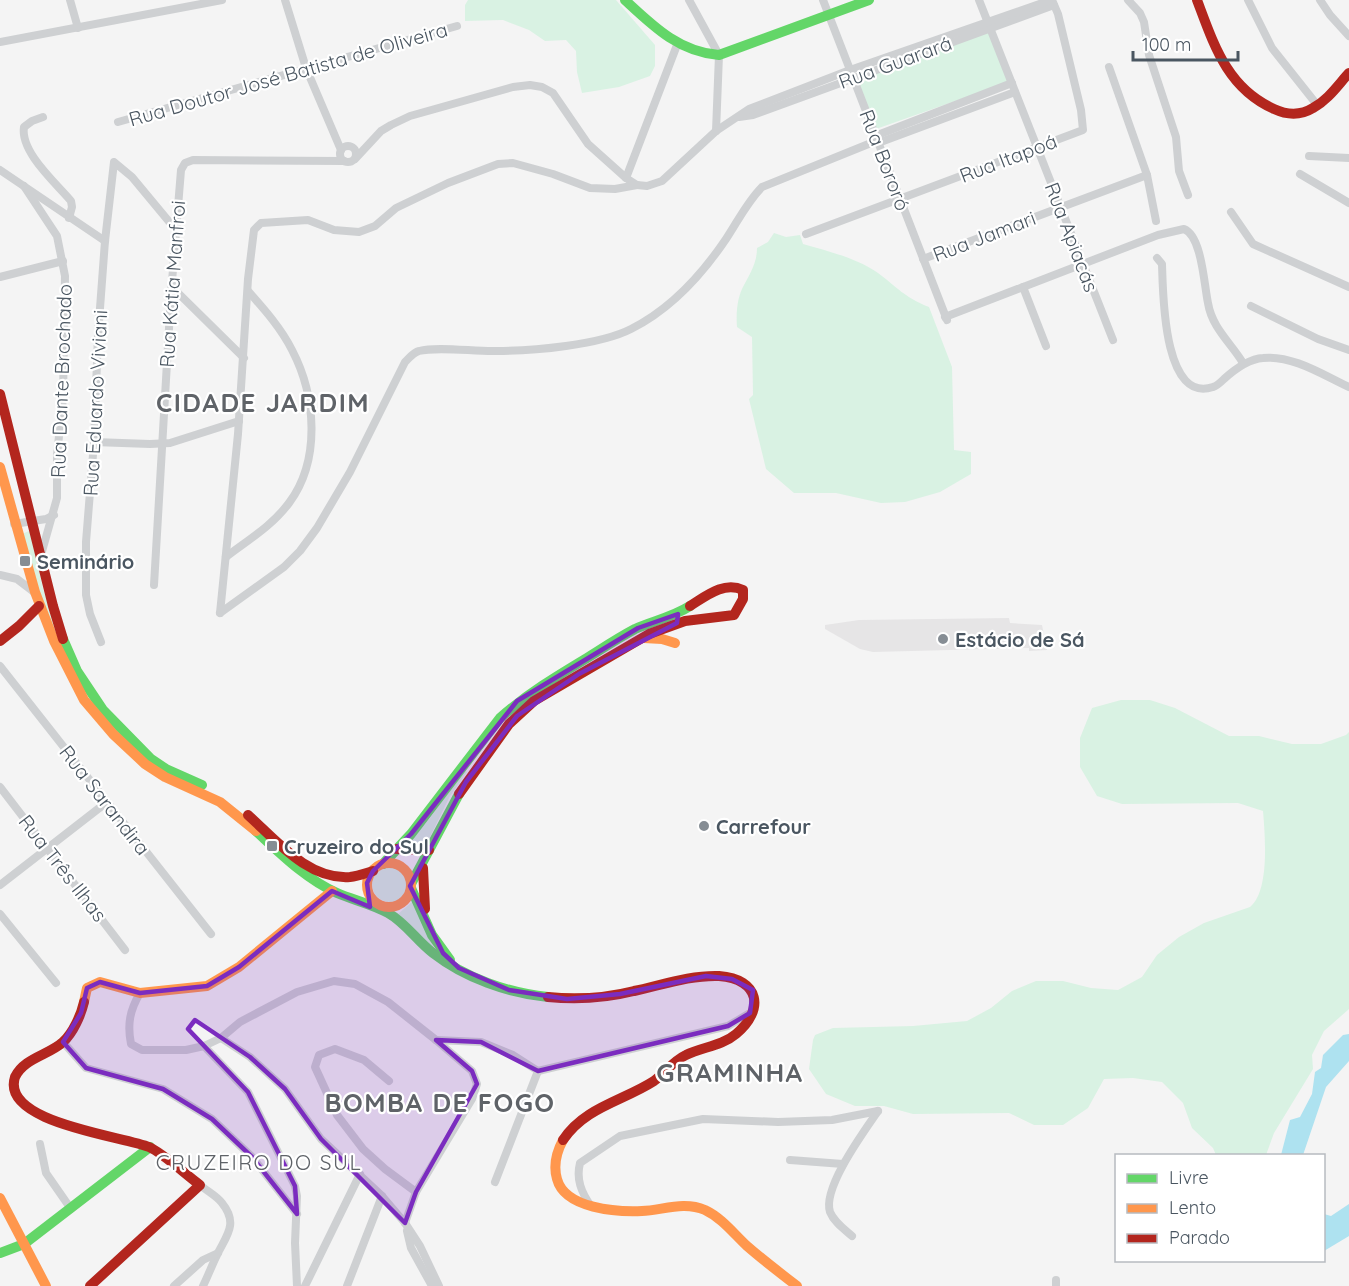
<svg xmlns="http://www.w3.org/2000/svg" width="1349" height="1286" viewBox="0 0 1349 1286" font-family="Quicksand,sans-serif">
<rect width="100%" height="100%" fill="#f4f4f4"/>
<!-- education -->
<polygon fill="#e6e5e6" points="1009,618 1010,623 1042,625 1047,650 1029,651 1029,648 873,652 860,649 825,629 825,625 859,620"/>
<!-- green -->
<g fill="#d9f2e3">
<polygon points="468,0 616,0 655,45 655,66 650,76 619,87 582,93 577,72 576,51 566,40 545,41 529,30 503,20 465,21 465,5"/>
<polygon points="990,30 1009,82 876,129 854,79"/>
<path d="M774,233L786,237L800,235L803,244C827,251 857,258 878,273C898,288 904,297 929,307L952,367L954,450L971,452V474L940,492L905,502L881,503L836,493H794L766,469L749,399L753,395L752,337L737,327C736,314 737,300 742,289C749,275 757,264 757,248L768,242Z"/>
<polygon points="29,531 31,533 43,589 65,652 47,617 22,534"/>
<path d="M1121,700H1150L1175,708L1229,736H1259L1292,744H1321L1346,735L1349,732V1009L1324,1031L1312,1055L1313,1069L1274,1133L1266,1155H1216L1213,1148L1192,1128L1183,1103L1162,1082L1133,1078L1104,1079L1088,1108L1063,1125H1034L1009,1113L913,1114L884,1106H855L826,1094L809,1069L813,1040L815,1035L833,1028L913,1026L967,1021L991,1008L1012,991L1036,981H1063L1091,988L1118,990L1142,977L1157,955L1179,937L1204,923L1250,907C1270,891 1265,835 1263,811L1238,803L1122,804L1097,796L1080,767V738L1092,708Z"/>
<polygon points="465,771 467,772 450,796 426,845 408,844 430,818"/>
<circle cx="390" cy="884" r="18"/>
<polygon points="412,902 434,947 431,948 410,924 398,914"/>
</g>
<!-- water -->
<g fill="#aee2f0">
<polygon points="1349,1034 1349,1061 1326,1087 1303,1155 1281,1155 1290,1120 1300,1117 1312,1094 1315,1072 1321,1068 1323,1055 1343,1035"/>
<polygon points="1349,1204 1349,1236 1324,1251 1324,1214 1331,1216"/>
</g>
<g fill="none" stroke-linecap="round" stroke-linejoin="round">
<!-- street -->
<g stroke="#ced0d2" stroke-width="8">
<polyline points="70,0 78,28"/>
<polyline points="285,0 306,68 341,150"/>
<polyline points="689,0 719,55 716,131"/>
<polyline points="823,0 947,320"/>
<polyline points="979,0 1113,340"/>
<polyline points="1128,0 1140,13 1144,22 1149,55 1176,137 1179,171 1188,195"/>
<polyline points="1248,0 1272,48 1318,106"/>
<polyline points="1320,0 1330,15 1349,36"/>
<polyline points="0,42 222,0"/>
<polyline points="1109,67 1147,175 1156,221"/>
<path d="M43,117L32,121L24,127C20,152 56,183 71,201L72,207L69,218"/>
<polyline points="739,117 753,115 1054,5"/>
<polyline points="118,122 457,26"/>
<polyline points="873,139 875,136 1012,83"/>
<circle cx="348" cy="154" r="8"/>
<polyline points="1309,156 1349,158"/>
<polyline points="355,159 381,131 391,125 410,116 513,87 530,85 542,87 553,93 588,144 626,178 637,185 647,186 662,181 716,131 749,109 850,70 1051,0"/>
<polyline points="0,170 105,241"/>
<polyline points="1300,174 1349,203"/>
<polyline points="626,178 677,45"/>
<polyline points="24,186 57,236 65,276 63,398 57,455 57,498 41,555"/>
<polyline points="1231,212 1253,244 1349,287"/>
<polyline points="806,234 1083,130 1081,110 1058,14 1052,0"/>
<path d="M1157,258L1162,264C1163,292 1163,404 1213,387C1217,386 1221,382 1224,379C1235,369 1248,359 1263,358C1293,355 1323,375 1349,387"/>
<polyline points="923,259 1147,175"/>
<polyline points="0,277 63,261"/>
<polyline points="172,287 244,358"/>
<polyline points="1023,287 1046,346"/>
<polyline points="1251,306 1318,339 1349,350"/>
<path d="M945,317L1158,235L1184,229C1202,236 1204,285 1208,303C1212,328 1231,343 1243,363"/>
<polyline points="94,442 150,444 170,443 239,421"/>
<polyline points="14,524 46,519 54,515"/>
<path d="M226,557C248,540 272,526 289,503C321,460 316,396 292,350C281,328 264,309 248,291"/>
<polyline points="0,575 17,579 34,592"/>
<polyline points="154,585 171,294 181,170 185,163 193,160 344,161"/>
<path d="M220,613L284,567L300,551L317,528L350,472L405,362C409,358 414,352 419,351C438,346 476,352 497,351C533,351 600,345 631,329C671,309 701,276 726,239C738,221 747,202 762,187L871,143H878L1015,92"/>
<polyline points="220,613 238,434 248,279 254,230 261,223 308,220 334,230 359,232 375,226 396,208 448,183 498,164 513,163 553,174 590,188 615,189 637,185"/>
<polyline points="101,642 90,614 86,595 86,542 94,442 98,335 105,241 114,162 132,177 176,230"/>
<polyline points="0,666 211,934"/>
<polyline points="0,787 125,950"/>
<polyline points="0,885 107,802"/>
<polyline points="0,914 56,983"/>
<path d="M140,993C130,1010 127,1024 131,1044L142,1050H186L204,1046L221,1038L240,1022L297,992L334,981L355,984L388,1002L436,1040L472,1071L477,1084L472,1099L416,1192L405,1223"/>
<polyline points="221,1038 250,1057 285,1089 321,1139 382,1196 405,1223 420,1246 439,1286"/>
<polyline points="436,1040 481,1042 513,1055 538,1071"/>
<polyline points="63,1042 86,1068 163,1089 212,1119 252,1157 297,1214"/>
<polyline points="204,1046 248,1092 295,1186 297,1196 295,1243 297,1286"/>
<polyline points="538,1071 728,1026 750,1013"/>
<polyline points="389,1081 364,1060 335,1049 319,1055 315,1067 337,1115 363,1149 385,1169 416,1192"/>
<polyline points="40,1144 46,1173 71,1209"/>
<polyline points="790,1160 843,1164"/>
<polyline points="495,1182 538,1071"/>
<path d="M200,1185C207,1191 217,1196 222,1203C239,1224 226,1236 217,1255C212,1265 208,1276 203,1286"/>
<path d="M591,1206C581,1192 576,1179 580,1163L620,1136L703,1119L778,1122L832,1120L878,1111"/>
<polyline points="407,1231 411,1248 432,1286"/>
<path d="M852,1236C844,1229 834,1222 830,1212C822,1188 865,1130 878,1111"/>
<polyline points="1056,1280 1056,1286"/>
<polyline points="174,1286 203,1260 218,1253"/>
<polyline points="305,1286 360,1174"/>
<polyline points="347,1286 382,1196"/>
</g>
<!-- fast -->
<g stroke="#63d668" stroke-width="10">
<path d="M625,0C653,26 679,52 719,55L869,0"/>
<polyline points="63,639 77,671 103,710 151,759 166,769 202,785"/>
<path d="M256,831C281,854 306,879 337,893C353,900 372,904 388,913C406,923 417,941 433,953C465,978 508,993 548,997"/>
<path d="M383,864L411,834L500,718C527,694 557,676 587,658C603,648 618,638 635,629C653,621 673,617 690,606"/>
<polyline points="411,884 459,794"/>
<polyline points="411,888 432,935 450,960"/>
<polyline points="0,1253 24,1244 150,1147"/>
</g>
<!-- slow -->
<g stroke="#ff974d" stroke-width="10">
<polyline points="0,467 35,592 54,641 84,700 113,734 145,764 165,777 220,802 256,831"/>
<polyline points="644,638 662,639 675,643"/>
<circle cx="389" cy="885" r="22"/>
<polyline points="84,1002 87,988 100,982 140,993 207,986 239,967 332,891"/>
<path d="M563,1140C556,1153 553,1165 557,1179C565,1209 617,1212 642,1211C663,1210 684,1201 705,1210C722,1218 734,1234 747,1246C763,1260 780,1273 797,1286"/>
<polyline points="0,1198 46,1286"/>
</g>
<!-- jam -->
<g stroke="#b3261e" stroke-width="10">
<path d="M1197,0C1214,45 1227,88 1274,109C1287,115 1300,116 1313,108C1328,100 1338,85 1349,73"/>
<polyline points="0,394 53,606 63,639"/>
<polyline points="0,641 19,626 39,606"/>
<path d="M459,794L509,724L534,701L649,634L685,621L734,615L743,599V590C724,581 706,596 690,606"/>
<path d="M248,815C276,840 308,880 350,877C358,876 366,873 373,871"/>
<polyline points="397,849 429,850"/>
<polyline points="423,868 425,909"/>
<path d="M548,997C577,1000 606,998 634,991C662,985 690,975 719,976C760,979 765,1010 736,1034C722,1046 702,1047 686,1055C673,1061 665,1073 654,1081C623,1101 585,1107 563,1140"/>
<path d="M84,1002C81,1015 73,1033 63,1042C49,1055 24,1058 15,1077C0,1123 123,1136 149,1147C163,1153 186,1175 200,1185L90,1286"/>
</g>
</g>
<!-- marked area -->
<path fill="#7b2cbf" fill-opacity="0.2" stroke="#7b2cbf" stroke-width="4.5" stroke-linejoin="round" d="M678,614L677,623L579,674L517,716L466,782L410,886L443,953L459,968L509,990L567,999L620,994L706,976L732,979L753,990L750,1013L728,1026L538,1071L481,1042L436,1040L472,1071L477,1084L416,1192L405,1223L321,1139L285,1089L250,1057L195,1020L188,1029L248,1092L295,1186L297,1214L252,1157L212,1119L163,1089L86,1068L63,1042L81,1013L87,988L100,982L140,993L207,986L239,967L332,891L370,907L367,883L373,871L411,834L517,701L638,628Z"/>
<!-- markers -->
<g fill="#868d94" stroke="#fff" stroke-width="2">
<rect x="19" y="555" width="12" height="12" rx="3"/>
<circle cx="943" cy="639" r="6"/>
<circle cx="704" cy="826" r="6"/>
<rect x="266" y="840" width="12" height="12" rx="3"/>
</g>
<g text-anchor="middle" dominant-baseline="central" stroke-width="4.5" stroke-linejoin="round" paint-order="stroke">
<!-- street labels -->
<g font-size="20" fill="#4a5661" stroke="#fff">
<text transform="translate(895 62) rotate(-20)">Rua Guarará</text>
<text transform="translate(288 74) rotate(-16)">Rua Doutor José Batista de Oliveira</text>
<text transform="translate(1008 158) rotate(-21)">Rua Itapoá</text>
<text transform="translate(885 160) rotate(69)">Rua Bororó</text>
<text transform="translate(984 236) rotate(-21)">Rua Jamari</text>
<text transform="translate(1072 237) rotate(69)">Rua Apiacás</text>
<text transform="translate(172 284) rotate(-86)">Rua Kátia Manfroi</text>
<text transform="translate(61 381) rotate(-88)">Rua Dante Brochado</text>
<text transform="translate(95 403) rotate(-87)">Rua Eduardo Viviani</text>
<text transform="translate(105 800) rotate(52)">Rua Sarandira</text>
<text transform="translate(63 868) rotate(52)">Rua Três Ilhas</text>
</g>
<!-- poi labels -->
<g font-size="20" font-weight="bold" fill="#4a5661" stroke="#fff" text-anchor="start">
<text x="37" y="561">Seminário</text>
<text x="955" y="639">Estácio de Sá</text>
<text x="716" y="826">Carrefour</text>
<text x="284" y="846">Cruzeiro do Sul</text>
</g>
<!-- neighbourhood labels -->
<g font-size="21" letter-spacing="1.5" fill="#5f6368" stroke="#fff">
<text x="259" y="1162">CRUZEIRO DO SUL</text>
</g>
<!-- district labels -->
<g font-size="26" font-weight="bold" letter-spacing="1.5" fill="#5f6368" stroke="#fff">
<text x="263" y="402">CIDADE JARDIM</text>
<text x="730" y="1072">GRAMINHA</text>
<text x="440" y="1102">BOMBA DE FOGO</text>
</g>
</g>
<!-- legend -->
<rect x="1115" y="1154" width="210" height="108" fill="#ffffff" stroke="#b7bbc0" stroke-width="1.5"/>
<rect x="1127" y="1174" width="30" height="9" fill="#63d668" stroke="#b7bbc0" stroke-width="1.5"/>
<text x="1169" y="1184" font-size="18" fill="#4a5661">Livre</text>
<rect x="1127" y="1204" width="30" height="9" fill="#ff974d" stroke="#b7bbc0" stroke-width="1.5"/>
<text x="1169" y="1214" font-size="18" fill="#4a5661">Lento</text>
<rect x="1127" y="1234" width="30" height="9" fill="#b3261e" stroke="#b7bbc0" stroke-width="1.5"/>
<text x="1169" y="1244" font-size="18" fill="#4a5661">Parado</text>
<!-- scale -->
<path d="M1133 51v9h105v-9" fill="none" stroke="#4a5661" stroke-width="3"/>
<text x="1142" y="51" font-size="18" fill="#4a5661" stroke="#ffffff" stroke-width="4.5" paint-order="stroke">100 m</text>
</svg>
